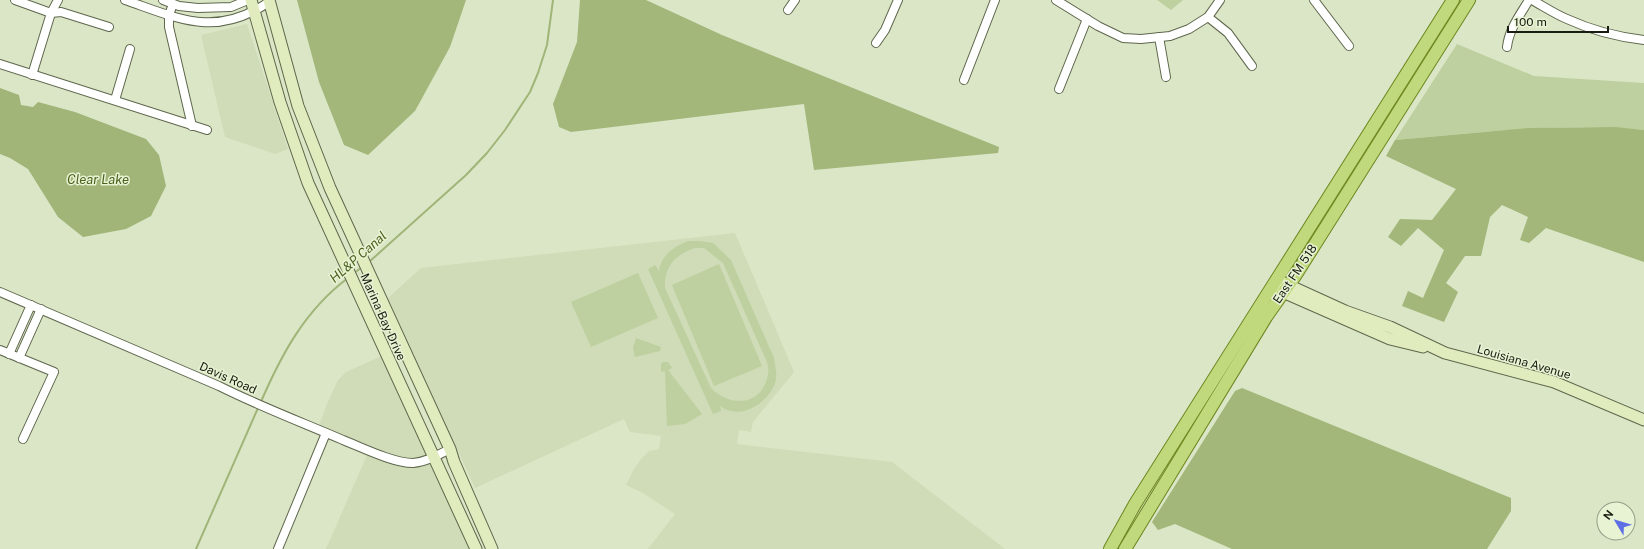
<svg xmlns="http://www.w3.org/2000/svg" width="1644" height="549" viewBox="0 0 1644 549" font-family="'Public Sans',sans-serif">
<rect width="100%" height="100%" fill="#dbe6c7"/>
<!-- built -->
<g fill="#cfdcb7">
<polygon points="247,24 288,149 275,154 225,137 201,35"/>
<polygon points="735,233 794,372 753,422 751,432 739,430 737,444 892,462 1005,549 648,549 675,514 643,493 626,485 634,469 641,459 649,451 659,449 661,436 630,432 624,419 475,488 388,298 421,268"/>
<polygon points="382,356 472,549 326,549 371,446 319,426 327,404 338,380 346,372"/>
</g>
<!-- green -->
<g fill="#bed09f" fill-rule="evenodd">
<polygon points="1157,0 1183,0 1171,10"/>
<path d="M1457,44L1534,76L1644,83V130C1561,122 1478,133 1395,140Z"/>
<path d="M688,241H700L713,243L731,260L774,358C775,366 778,375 775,383C768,404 739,421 720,406L721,411L713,414L648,269L655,265L659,271C661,255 674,247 688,241ZM695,248H704L723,263L767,362C768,366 769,371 768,374C763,406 730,408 711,388L665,288C664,266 676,254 695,248Z"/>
<polygon points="719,264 762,366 714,386 672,285"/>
<polygon points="638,273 658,318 591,347 571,302"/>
<polygon points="636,338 661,347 660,351 635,357 633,348"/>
<polygon points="663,362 668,362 672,368 668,370 702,414 685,424 667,426 665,371 661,372 661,364"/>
</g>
<!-- forest -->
<g fill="#a2b779">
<polygon points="297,0 466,0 450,47 415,111 368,155 344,145 319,82"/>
<polygon points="580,0 646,0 722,35 999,147 998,153 814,170 804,104 571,132 559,127 553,104 577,42"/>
<polygon points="1615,127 1644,130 1644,262 1546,228 1529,243 1520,240 1528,217 1502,205 1490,217 1481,256 1465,256 1446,283 1458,292 1444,322 1402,306 1408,291 1423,298 1444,250 1418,228 1401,246 1388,237 1400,219 1432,220 1456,189 1386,156 1395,140 1528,128"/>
<polygon points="1242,388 1511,498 1511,511 1487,549 1232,549 1175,524 1158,530 1152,522 1235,391"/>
</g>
<!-- water -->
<polygon fill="#a0b577" points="0,88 19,95 21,105 33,107 38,102 75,112 146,139 159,155 166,186 151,216 126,229 83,237 58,217 28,169 10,158 0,154"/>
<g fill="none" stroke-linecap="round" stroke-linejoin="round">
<!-- stream -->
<g stroke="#a0b577" stroke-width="2">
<polyline points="369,262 466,175 487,153 505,130 530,92 538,73 547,45 553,0"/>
<polyline points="353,274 362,267"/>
<path d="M260,404C281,355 305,310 348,278"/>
<polyline points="196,549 258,408"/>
</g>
<defs>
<g id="street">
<polyline points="15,0 51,13 61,12 109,27"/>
<path d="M125,0C180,19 215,38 269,2"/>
<polyline points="163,0 179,6 198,8 231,7 248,0"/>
<polyline points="1056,0 1098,26 1123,38 1141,39 1170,36 1189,29 1208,17 1220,0"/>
<polyline points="1314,0 1349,46"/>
<path d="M1532,0C1543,6 1555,14 1567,19C1591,30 1618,37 1644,40"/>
<polyline points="173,4 169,15 169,27 192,126"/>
<polyline points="788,10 795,0"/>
<polyline points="1208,17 1228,33 1252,66"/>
<polyline points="1159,37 1166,77"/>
<polyline points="876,43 885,30 898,0"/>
<path d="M1507,47C1509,29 1520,15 1529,0"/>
<polyline points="0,64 207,130"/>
<polyline points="32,75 51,13 58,0"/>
<polyline points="964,80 995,0"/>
<polyline points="1059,89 1087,19"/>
<polyline points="115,100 130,49"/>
<path d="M0,292L219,386C259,406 301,422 343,440C361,447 393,463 413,463C426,462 438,455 450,449"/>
<polyline points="0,350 54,372 23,439"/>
<polyline points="9,354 31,305"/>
<polyline points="19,358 41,309"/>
<polyline points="278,549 326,433"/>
</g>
<g id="secondary">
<polyline points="251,0 280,102 308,183 476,549"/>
<polyline points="269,0 298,106 330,188 450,449 454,462 492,549"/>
<polyline points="1277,280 1345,311 1390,327 1445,353 1554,382 1644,420"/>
<polyline points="1276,289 1390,339 1423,347"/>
</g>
<g id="primary">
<polyline points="1110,549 1135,504 1453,0"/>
<polyline points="1125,549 1266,317 1295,276 1469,0"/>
</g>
</defs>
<!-- street casing -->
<use href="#street" stroke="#5e674c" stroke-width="10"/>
<!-- secondary casing -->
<use href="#secondary" stroke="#5e674c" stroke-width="13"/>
<!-- primary casing -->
<use href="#primary" stroke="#6c861f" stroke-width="14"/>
<!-- street -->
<use href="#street" stroke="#fff" stroke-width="8"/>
<!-- secondary -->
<use href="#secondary" stroke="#e0ecbe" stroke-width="11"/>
<!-- primary -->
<use href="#primary" stroke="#c1d97d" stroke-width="12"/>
</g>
<g text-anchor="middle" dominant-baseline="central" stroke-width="3" stroke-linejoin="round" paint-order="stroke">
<!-- street labels -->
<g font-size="12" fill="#191d11" stroke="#e8f3d4">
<text transform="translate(1295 274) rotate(-56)">East FM 518</text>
<text transform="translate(383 317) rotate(66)">Marina Bay Drive</text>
<text transform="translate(1524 362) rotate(16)">Louisiana Avenue</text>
<text transform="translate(228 378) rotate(24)">Davis Road</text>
</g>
<!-- water labels -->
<g font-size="13" font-style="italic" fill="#4d601e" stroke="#e8f3d4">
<text x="98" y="179">Clear Lake</text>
<text transform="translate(358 257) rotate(-41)">HL&amp;P Canal</text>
</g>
</g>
<!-- north arrow -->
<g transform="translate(1616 521) rotate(308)"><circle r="19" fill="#e8f3d4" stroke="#959d86"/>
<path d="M0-3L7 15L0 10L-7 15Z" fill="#5e6ee5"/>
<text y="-6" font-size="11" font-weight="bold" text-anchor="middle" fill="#191d11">N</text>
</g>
<!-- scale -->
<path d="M1508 26v6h100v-6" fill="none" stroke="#191d11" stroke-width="2"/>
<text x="1514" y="26" font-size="12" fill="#191d11" stroke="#e8f3d4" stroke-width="3" paint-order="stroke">100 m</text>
</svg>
